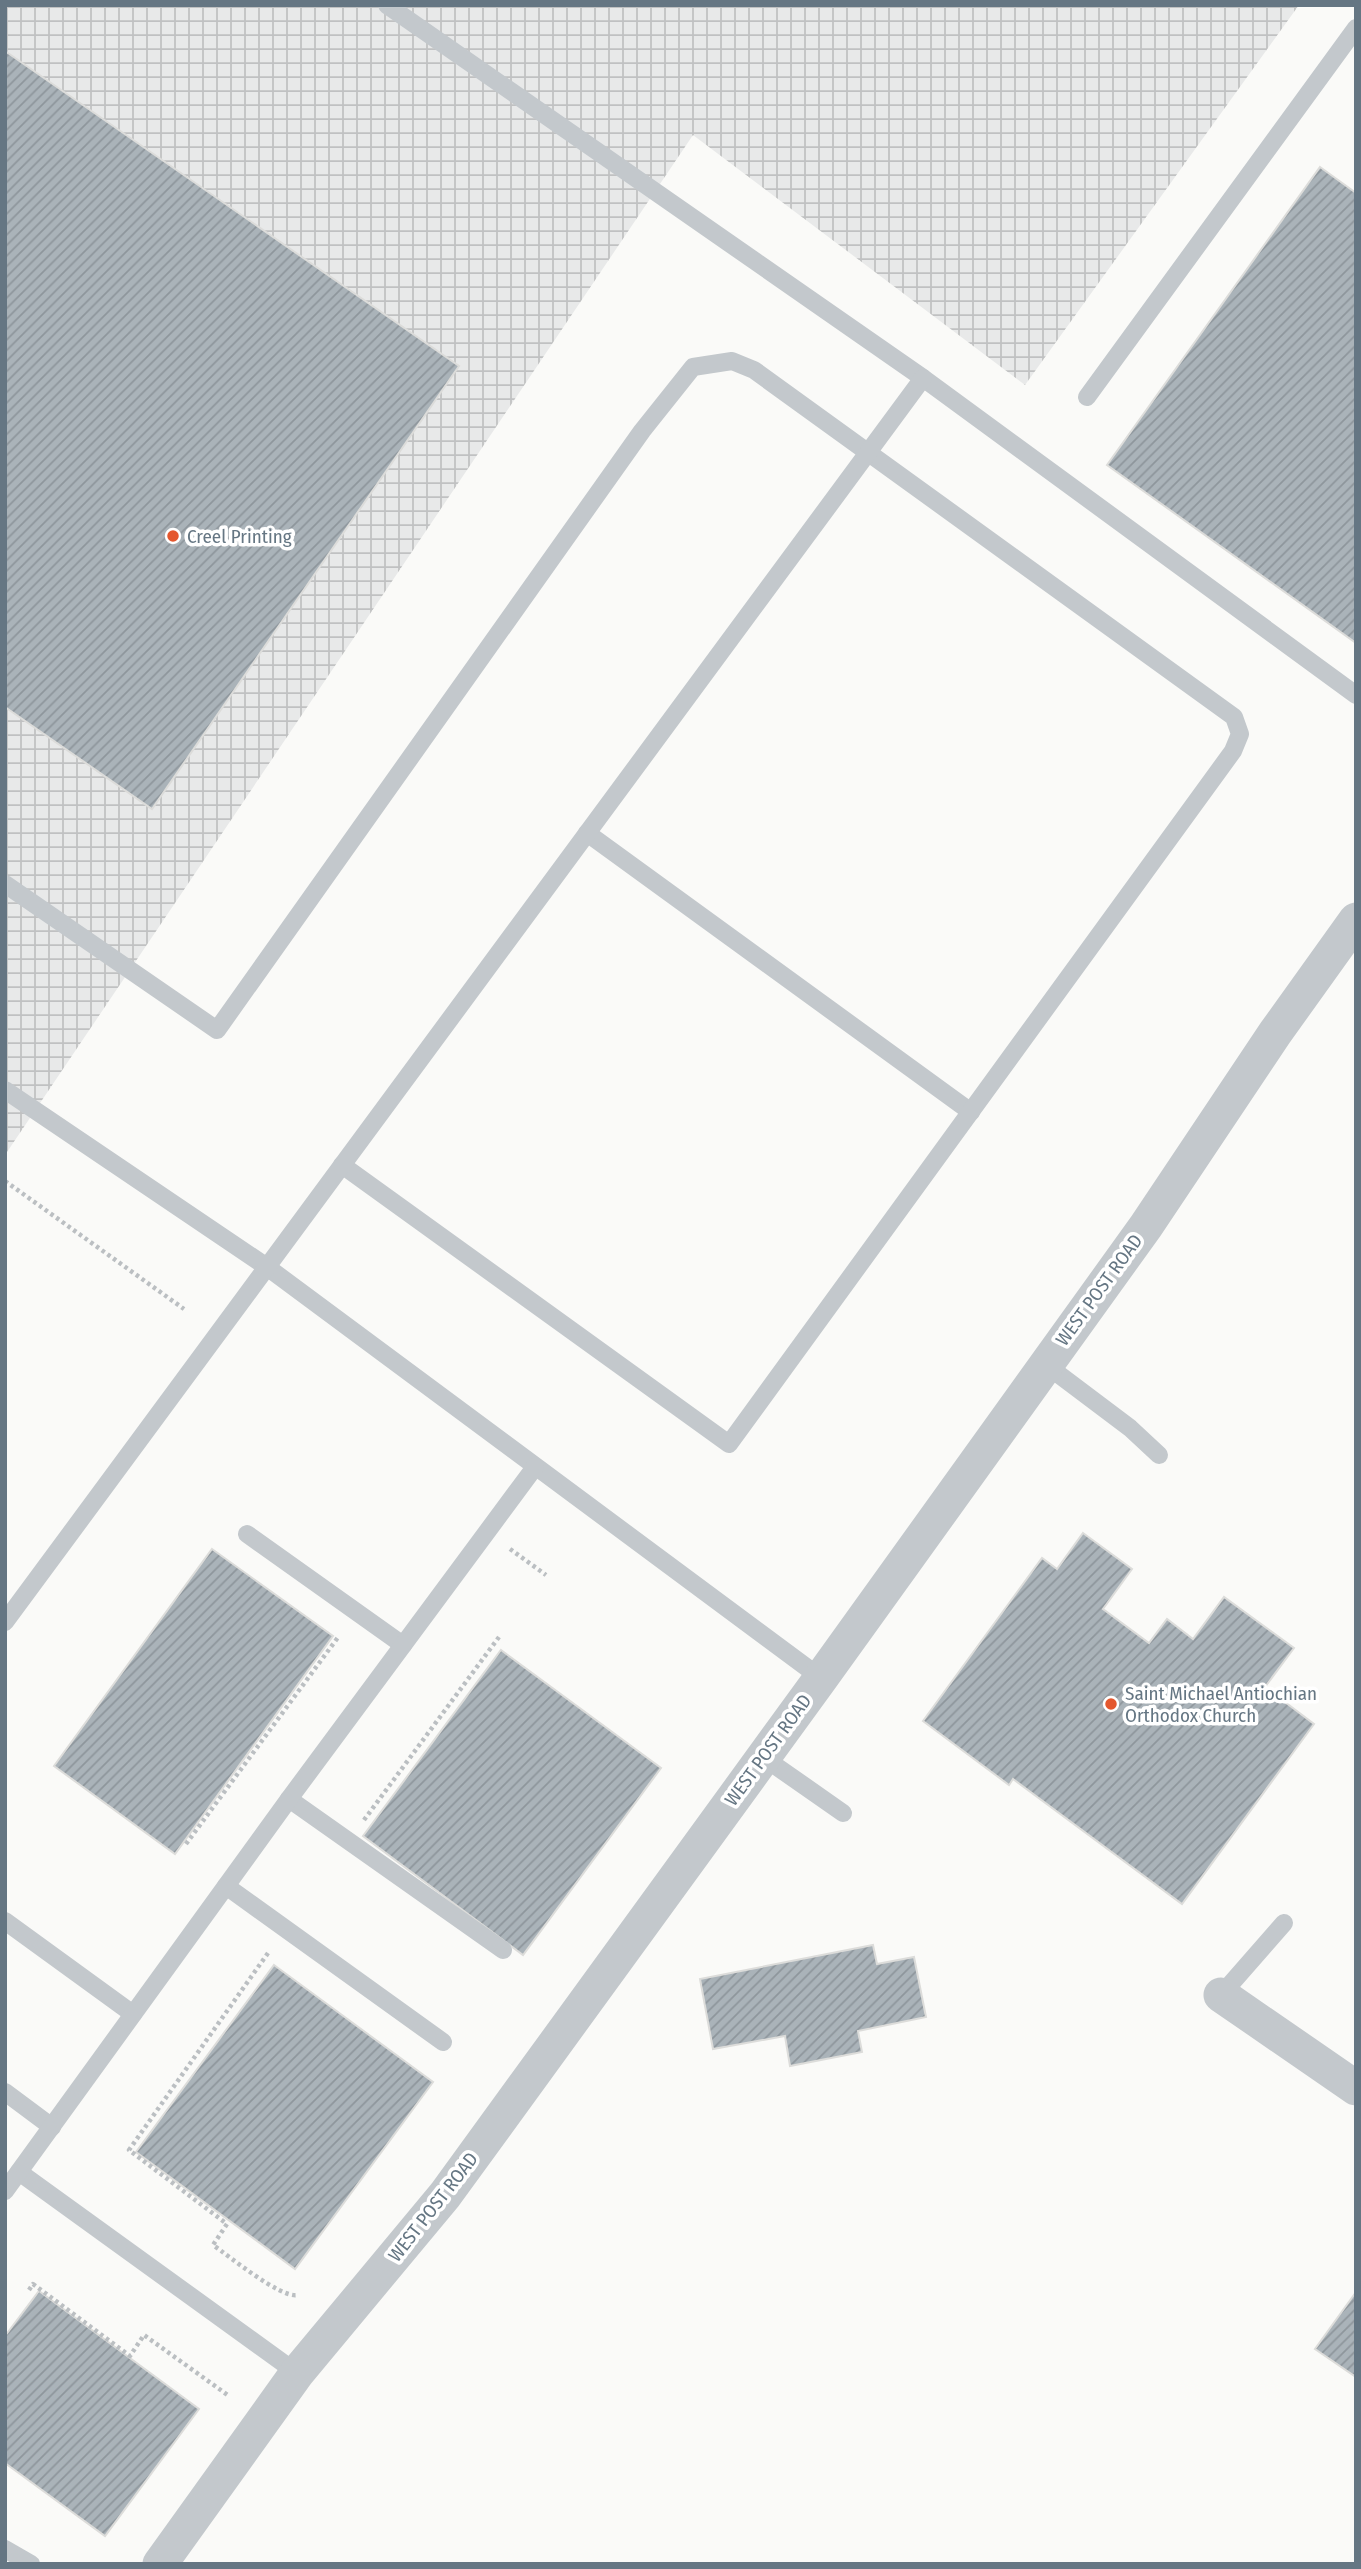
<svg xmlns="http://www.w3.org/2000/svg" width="1361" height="2569" viewBox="0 0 1361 2569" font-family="'Fira Sans Condensed',sans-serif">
<defs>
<pattern id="industrial-grid" width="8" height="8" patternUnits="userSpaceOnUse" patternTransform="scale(1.75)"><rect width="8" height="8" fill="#e8e9e9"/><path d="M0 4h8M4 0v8" fill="none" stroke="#c0c1c2"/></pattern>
<pattern id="building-hatch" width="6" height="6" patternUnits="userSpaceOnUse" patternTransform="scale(1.75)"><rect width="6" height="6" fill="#aab3b9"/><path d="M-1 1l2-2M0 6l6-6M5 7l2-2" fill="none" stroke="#8e969c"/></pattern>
</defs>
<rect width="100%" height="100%" fill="#fafaf8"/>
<!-- industrial -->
<polygon fill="url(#industrial-grid)" points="5,5 1299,5 1025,385 693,135 5,1155"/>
<!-- building -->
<g fill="url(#building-hatch)" stroke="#dcdcda" stroke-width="2">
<polygon points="5,51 459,366 152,809 5,707"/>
<polygon points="1320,167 1356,193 1356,643 1107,465"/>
<polygon points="1083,1533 1132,1569 1103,1609 1149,1643 1167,1619 1193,1639 1224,1597 1294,1648 1265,1687 1314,1724 1182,1904 1013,1779 1009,1785 923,1721 1042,1558 1057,1569"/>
<polygon points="212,1549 333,1636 175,1854 54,1766"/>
<polygon points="501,1650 661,1768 523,1955 363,1836"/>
<polygon points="873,1945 877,1964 914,1957 926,2017 858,2031 862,2052 790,2066 785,2036 713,2049 700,1979"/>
<polygon points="274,1965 433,2082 295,2269 136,2152"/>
<polygon points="39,2291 199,2409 105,2536 5,2463 5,2336"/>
<polygon points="1356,2292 1356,2377 1315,2349"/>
</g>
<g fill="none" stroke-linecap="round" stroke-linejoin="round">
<!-- path -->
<g stroke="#bbbfc2" stroke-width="4.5" stroke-dasharray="3.5 3.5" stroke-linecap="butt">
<polyline points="5,1181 184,1309"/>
<polyline points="510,1549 546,1575"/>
<polyline points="364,1820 499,1637"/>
<polyline points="186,1844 339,1636"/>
<path d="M268,1953L129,2150L227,2224L213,2245C229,2256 280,2298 297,2295"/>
<polyline points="29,2290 33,2284 130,2356 144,2335 229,2396"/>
</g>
<!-- service -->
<g stroke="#c3c8cc" stroke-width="18">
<polyline points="387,5 923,378 1356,695"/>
<polyline points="1087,397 1356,28"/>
<polyline points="587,833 971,1112"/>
<polyline points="5,884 217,1030 642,431 693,367 732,361 754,370 1234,717 1240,734 1233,751 729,1444 342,1165"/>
<polyline points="5,1090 267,1267 821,1678"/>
<polyline points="1045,1364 1130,1428 1159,1455"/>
<polyline points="247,1534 403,1645"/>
<polyline points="5,1622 923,378"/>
<polyline points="763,1757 843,1813"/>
<polyline points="289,1799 503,1950"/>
<polyline points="226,1886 443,2042"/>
<polyline points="5,1921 133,2014"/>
<polyline points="1221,1995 1284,1923"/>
<polyline points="5,2092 52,2127"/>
<polyline points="19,2172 297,2373"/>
<polyline points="5,2191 289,1799 535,1467"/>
<polyline points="5,2549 31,2564"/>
</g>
<!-- minor -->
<g stroke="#c3c8cc" stroke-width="35">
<polyline points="1221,1995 1356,2088"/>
<polyline points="160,2564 297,2373 445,2195 821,1678 1146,1226 1275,1033 1356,920"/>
</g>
</g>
<!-- markers -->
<g fill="#e4572e" stroke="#fff" stroke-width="2.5">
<circle cx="173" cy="536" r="7"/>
<circle cx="1111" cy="1704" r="7"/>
</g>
<g text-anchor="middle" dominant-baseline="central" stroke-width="7" stroke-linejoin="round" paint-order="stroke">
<!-- poi labels -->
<g font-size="19" fill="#657683" stroke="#fff" text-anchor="start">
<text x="187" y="536">Creel Printing</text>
<text x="1125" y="1693">Saint Michael Antiochian<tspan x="1125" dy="22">Orthodox Church</tspan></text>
</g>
<!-- street labels -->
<g font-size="19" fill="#657683" stroke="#fff">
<text transform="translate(1099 1290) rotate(-54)">WEST POST ROAD</text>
<text transform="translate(768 1750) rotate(-54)">WEST POST ROAD</text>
<text transform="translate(433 2207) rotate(-52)">WEST POST ROAD</text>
</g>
</g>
<!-- border -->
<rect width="1361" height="2569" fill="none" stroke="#657683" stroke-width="14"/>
</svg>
